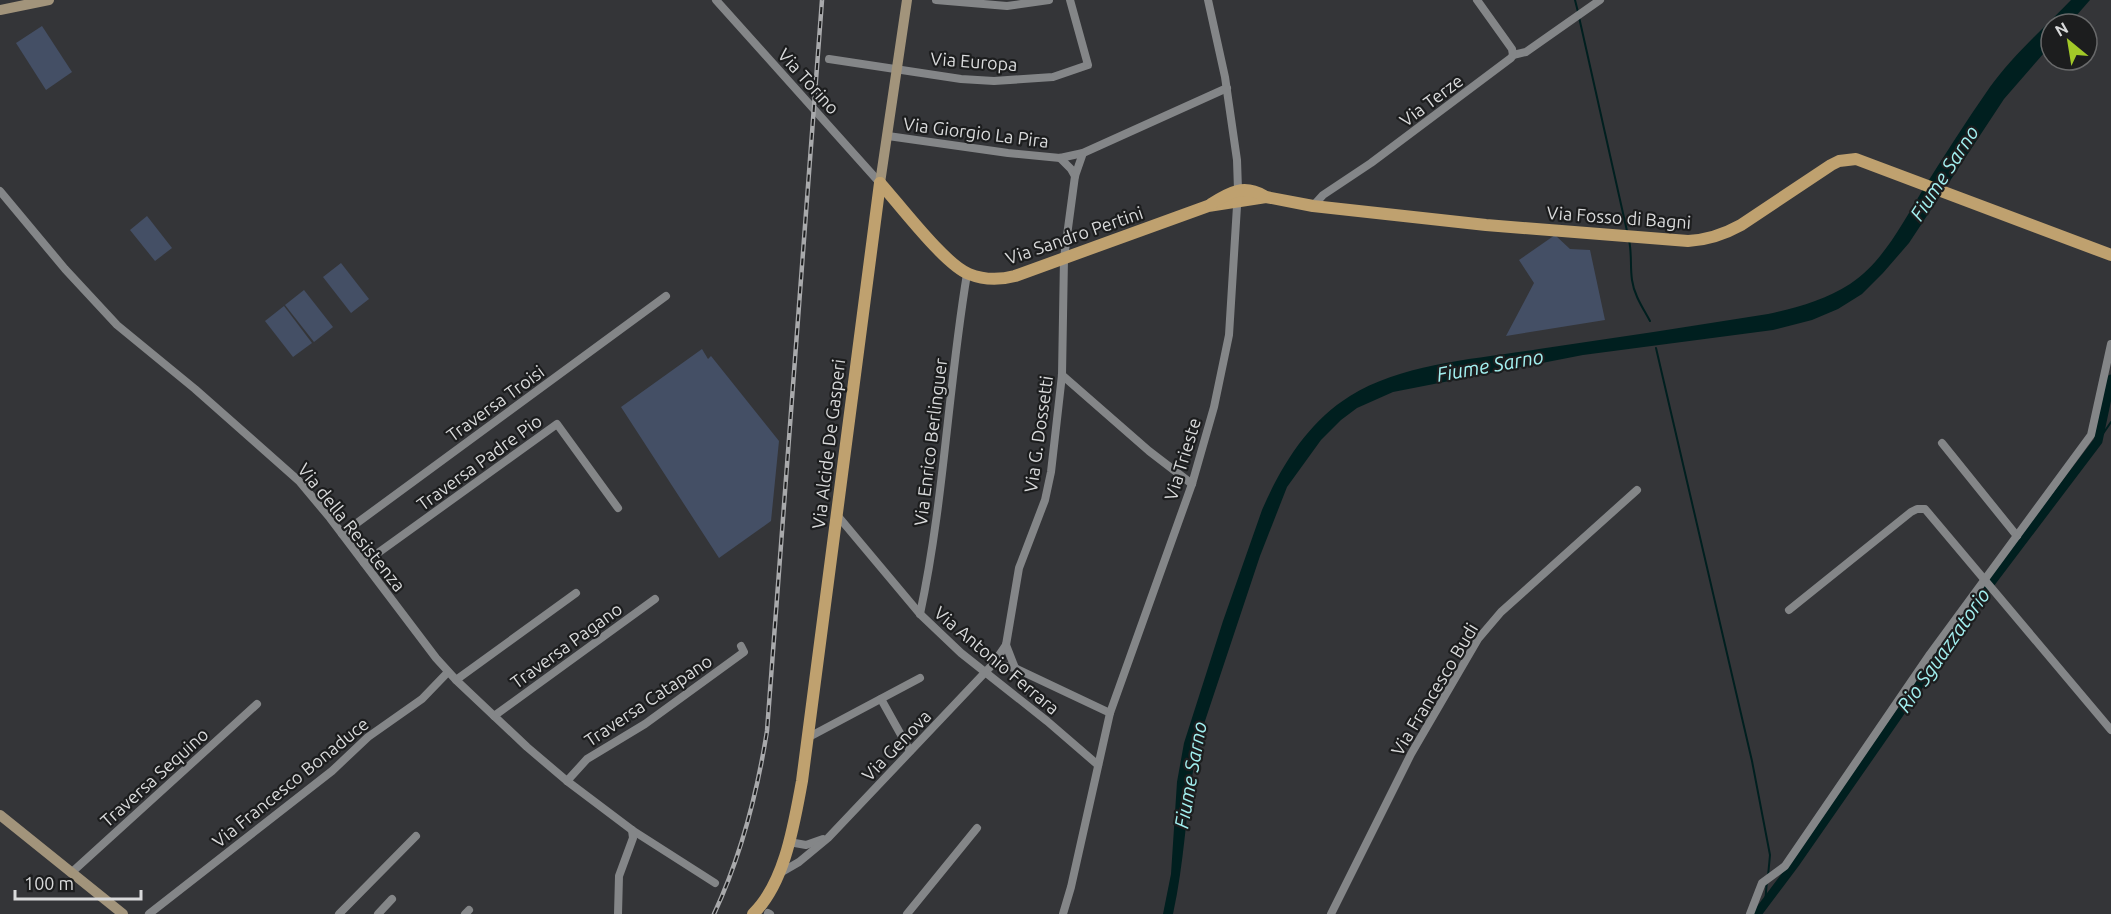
<svg xmlns="http://www.w3.org/2000/svg" width="2111" height="914" viewBox="0 0 2111 914" font-family="Ubuntu,sans-serif">
<rect width="100%" height="100%" fill="#343538"/>
<!-- green -->
<g fill="#444f65">
<polygon points="42,26 72,72 46,90 16,43"/>
<polygon points="147,216 172,248 155,261 130,230"/>
<polygon points="1555,235 1570,249 1590,250 1605,320 1506,336 1534,283 1519,260"/>
<polygon points="341,263 369,299 351,313 323,277"/>
<polygon points="304,290 333,327 314,342 285,305"/>
<polygon points="284,306 312,343 293,357 265,321"/>
<polygon points="702,349 708,359 711,356 779,441 771,521 719,558 621,407"/>
</g>
<!-- water -->
<path fill="#001f1f" d="M2071,0H2090L2069,24H2051V45L2004,99L1909,243L1883,273L1862,294L1838,309L1812,320L1773,330L1583,355L1393,392L1357,408L1341,420L1321,440L1287,487L1260,556L1199,739C1186,796 1186,856 1173,914H1163L1171,874L1177,782L1184,743L1223,621L1262,510C1281,466 1308,422 1350,396C1403,363 1477,359 1539,349C1615,338 1692,326 1768,314C1796,308 1825,300 1850,284C1883,262 1902,224 1922,191C1944,156 1966,121 1990,87C2013,55 2044,28 2071,0Z"/>
<g fill="none" stroke-linecap="round" stroke-linejoin="round">
<!-- stream -->
<g stroke="#001f1f" stroke-width="2">
<polyline points="1575,0 1578,12"/>
<polyline points="1579,17 1627,231"/>
<path d="M1629,240C1632,253 1630,266 1632,280C1634,295 1643,308 1650,321"/>
<polyline points="1656,348 1752,761 1770,855 1768,876"/>
<polyline points="2098,441 2111,422"/>
<polyline points="1765,903 1767,881"/>
</g>
<!-- canal -->
<polyline stroke="#001f1f" stroke-width="9" points="1757,914 1796,862 1983,593 2098,441 2111,379"/>
<!-- street -->
<g stroke="#848688" stroke-width="8">
<polyline points="716,0 880,183"/>
<polyline points="936,0 1007,6 1049,0"/>
<polyline points="1513,55 1526,52 1600,0"/>
<polyline points="829,59 961,79 994,81 1053,77 1088,65 1070,0"/>
<polyline points="888,136 1008,153 1060,158 1083,153 1227,88"/>
<polyline points="1060,158 1071,169 1075,176"/>
<polyline points="0,191 65,269 117,325 195,389 299,481 330,518 436,658 456,680 527,747 567,781 632,830 715,883"/>
<polyline points="1313,206 1323,195 1371,163 1511,58 1513,55 1512,49 1477,0"/>
<polyline points="1062,375 1149,451 1192,484"/>
<polyline points="1942,443 2017,536"/>
<polyline points="837,515 920,614 961,653 1047,721 1098,765"/>
<polyline points="342,534 666,296"/>
<polyline points="364,563 557,424 618,508"/>
<polyline points="1789,610 1911,512 1917,509 1925,509 2111,730"/>
<path d="M920,614C944,502 948,387 967,274"/>
<polyline points="1006,645 1015,668"/>
<polyline points="993,664 1015,668 1110,713"/>
<polyline points="456,680 576,593"/>
<polyline points="881,699 910,751"/>
<polyline points="494,716 655,599"/>
<polyline points="809,737 920,678"/>
<polyline points="567,781 587,759 645,724 744,652 741,646"/>
<polyline points="789,842 806,845 823,839"/>
<polyline points="71,873 257,704"/>
<polyline points="780,873 799,862 828,838 993,664 1006,645 1019,568 1045,500 1051,472 1062,375 1064,258 1075,176 1083,153"/>
<polyline points="768,913 770,914"/>
<polyline points="149,914 332,771 368,737 422,699 448,672"/>
<polyline points="339,914 416,836"/>
<polyline points="378,914 392,899"/>
<polyline points="465,914 469,910"/>
<polyline points="618,914 619,876 633,838 632,830"/>
<polyline points="907,914 977,828"/>
<polyline points="1063,914 1071,887 1110,713 1192,484 1214,407 1229,335 1238,190 1237,160 1225,77 1208,0"/>
<polyline points="1331,914 1411,754 1478,639 1501,612 1637,490"/>
<polyline points="1750,914 1762,883 1785,866 1930,654 2091,435 2111,344"/>
</g>
<!-- secondary -->
<g stroke="#a2947b" stroke-width="10">
<polyline points="0,10 49,0"/>
<polyline points="880,183 907,0"/>
<polyline points="0,815 123,914"/>
</g>
<!-- primary -->
<g stroke="#bfa16f" stroke-width="12">
<path d="M880,183C899,204 945,265 969,274C984,280 1000,280 1015,276L1208,206L1266,197L1313,206L1486,225L1688,241C1708,240 1723,235 1741,225L1831,165L1839,161L1856,159L2111,255"/>
<path d="M1211,204C1230,192 1244,184 1264,196"/>
<path d="M753,914C785,883 794,824 802,781L880,183"/>
</g>
<defs>
<path id="rail" d="M714,914C741,856 757,794 767,731L822,0"/>
</defs>
<!-- rail casing -->
<use href="#rail" stroke="#a8a9ab" stroke-width="4.5"/>
<!-- rail -->
<use href="#rail" stroke="#1c1d1e" stroke-width="2" stroke-dasharray="7" stroke-linecap="butt"/>
</g>
<g text-anchor="middle" dominant-baseline="central" stroke-width="4.5" stroke-linejoin="round" paint-order="stroke">
<!-- street labels -->
<g font-size="18" fill="#d9dadb" stroke="#1c1d1e">
<text transform="translate(974 61) rotate(4)">Via Europa</text>
<text transform="translate(809 81) rotate(48)">Via Torino</text>
<text transform="translate(1431 100) rotate(-37)">Via Terze</text>
<text transform="translate(976 132) rotate(7)">Via Giorgio La Pira</text>
<text transform="translate(1619 217) rotate(4)">Via Fosso di Bagni</text>
<text transform="translate(1074 235) rotate(-19)">Via Sandro Pertini</text>
<text transform="translate(495 403) rotate(-36)">Traversa Troisi</text>
<text transform="translate(1038 434) rotate(-82)">Via G. Dossetti</text>
<text transform="translate(930 442) rotate(-83)">Via Enrico Berlinguer</text>
<text transform="translate(828 444) rotate(-83)">Via Alcide De Gasperi</text>
<text transform="translate(1182 459) rotate(-73)">Via Trieste</text>
<text transform="translate(479 462) rotate(-36)">Traversa Padre Pio</text>
<text transform="translate(352 527) rotate(51)">Via della Resistenza</text>
<text transform="translate(566 645) rotate(-36)">Traversa Pagano</text>
<text transform="translate(997 660) rotate(40)">Via Antonio Ferrara</text>
<text transform="translate(1434 689) rotate(-59)">Via Francesco Budi</text>
<text transform="translate(648 700) rotate(-34)">Traversa Catapano</text>
<text transform="translate(896 745) rotate(-46)">Via Genova</text>
<text transform="translate(154 777) rotate(-42)">Traversa Sequino</text>
<text transform="translate(290 782) rotate(-39)">Via Francesco Bonaduce</text>
</g>
<!-- water labels -->
<g font-size="20" font-style="italic" fill="#a2f0f0" stroke="#1c1d1e">
<text transform="translate(1944 173) rotate(-57)">Fiume Sarno</text>
<text transform="translate(1490 365) rotate(-10)">Fiume Sarno</text>
<text transform="translate(1943 650) rotate(-55)">Rio Sguazzatorio</text>
<text transform="translate(1190 775) rotate(-80)">Fiume Sarno</text>
</g>
</g>
<!-- north arrow -->
<g transform="translate(2069 42) rotate(330)"><circle r="28" fill="#1c1d1e" stroke="#68696a" stroke-width="1.5"/>
<path d="M0-4.5L10 22L0 15L-10 22Z" fill="#a2c928"/>
<text y="-9" font-size="16" font-weight="bold" text-anchor="middle" fill="#d9dadb">N</text>
</g>
<!-- scale -->
<path d="M15 890v9h126v-9" fill="none" stroke="#d9dadb" stroke-width="3"/>
<text x="24" y="890" font-size="18" fill="#d9dadb" stroke="#1c1d1e" stroke-width="4.5" paint-order="stroke">100 m</text>
</svg>
